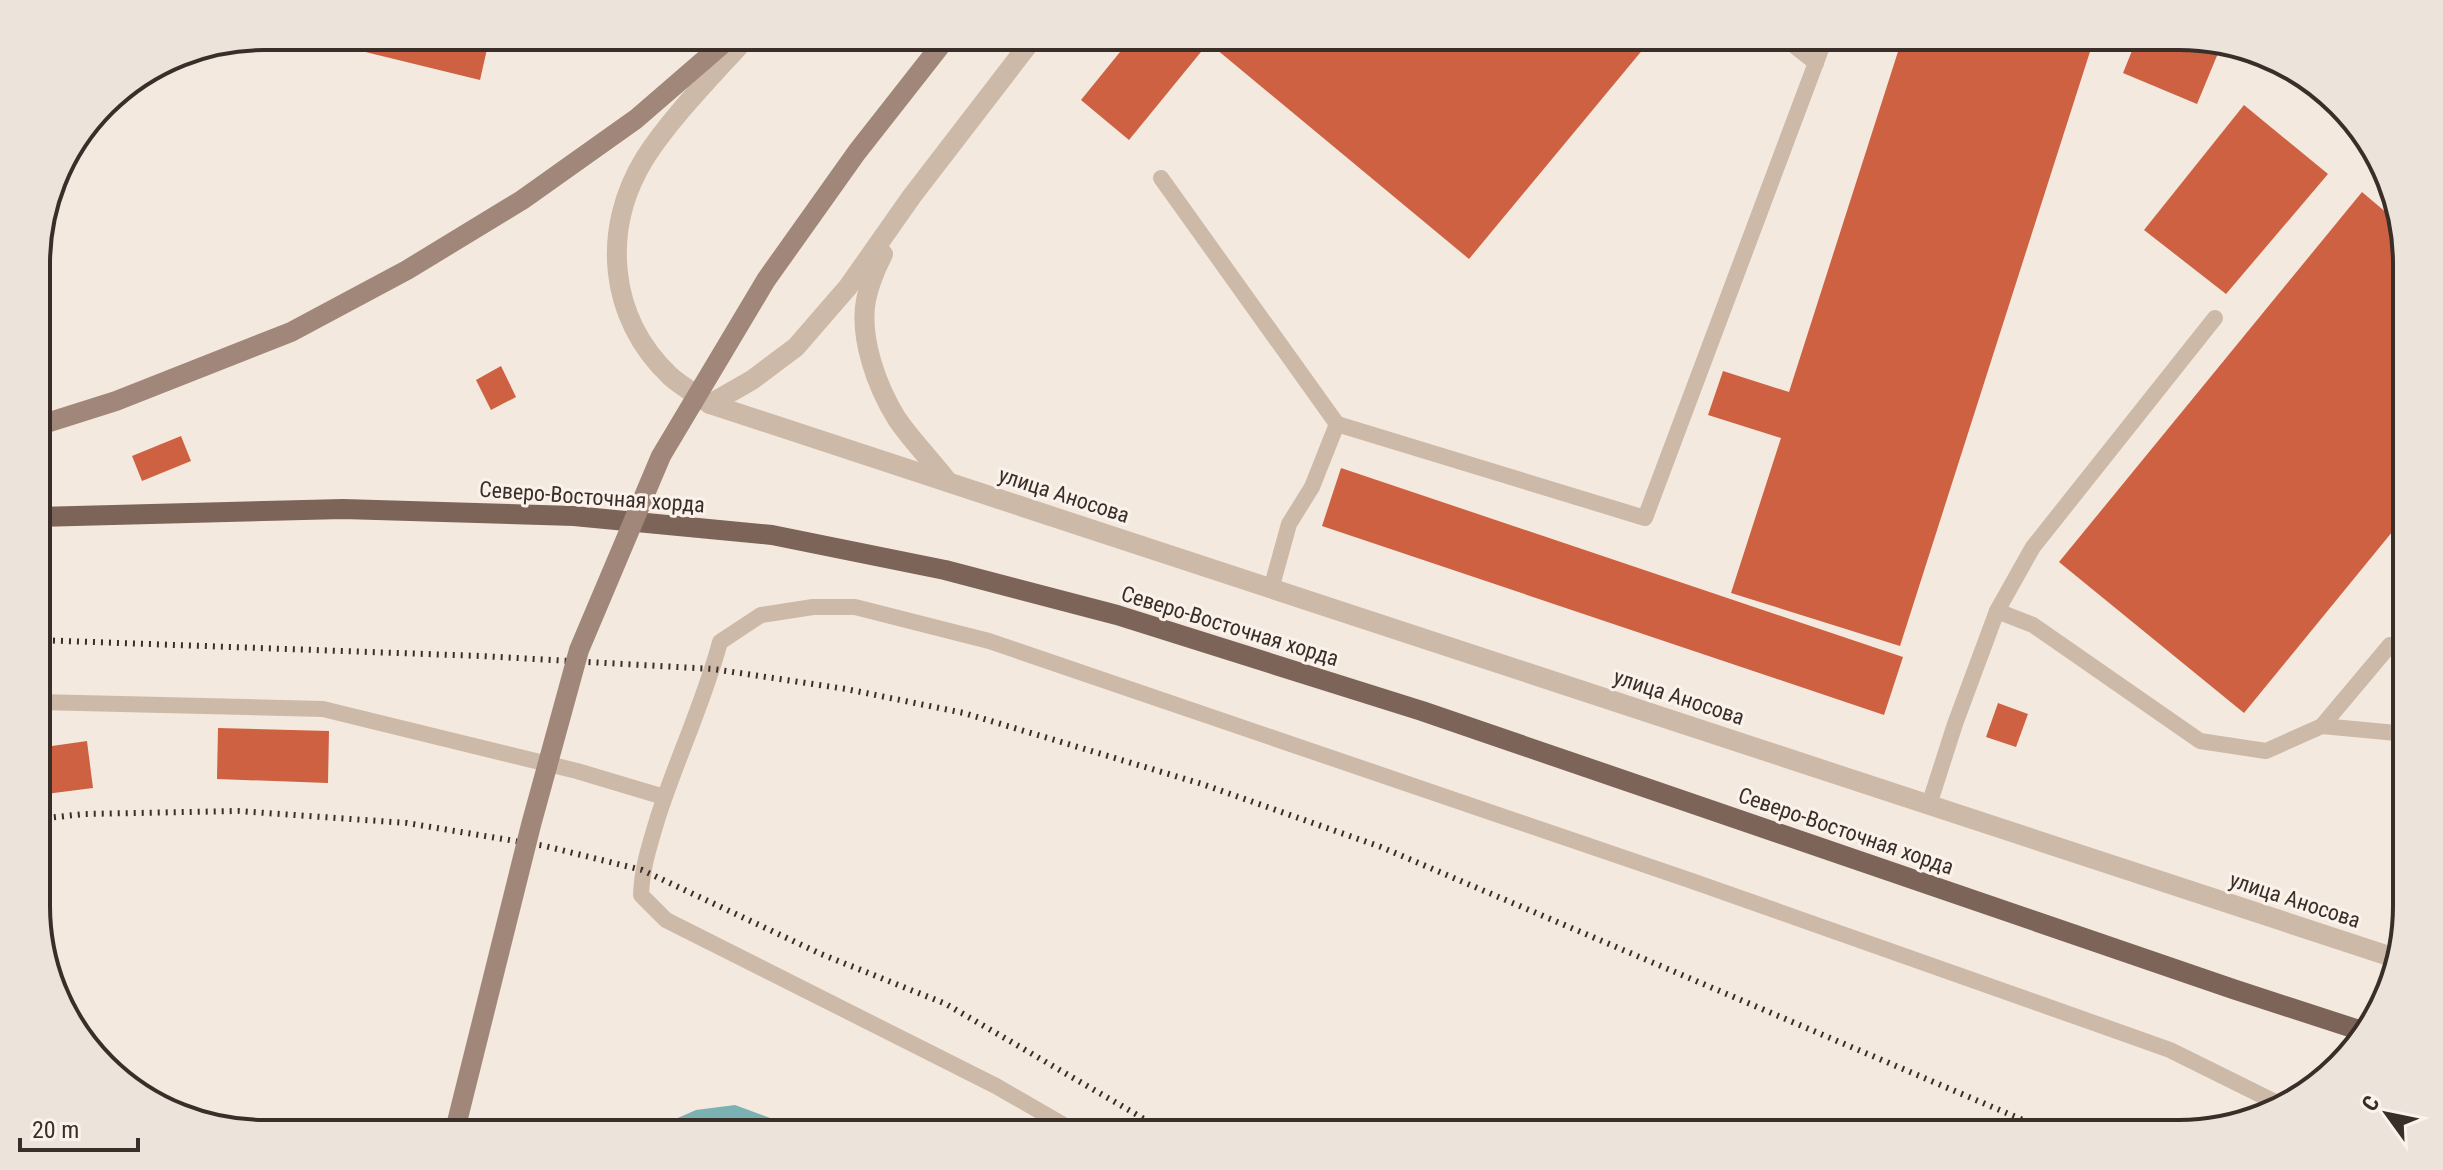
<svg xmlns="http://www.w3.org/2000/svg" width="2443" height="1170" viewBox="0 0 2443 1170" font-family="'Roboto Condensed',sans-serif">
<rect width="100%" height="100%" fill="#f4e9de"/>
<!-- water -->
<polygon fill="#7ab2b3" points="735,1105 813,1134 641,1134 696,1110"/>
<!-- building -->
<g fill="#ce6142">
<polygon points="300,36 490,36 480,80"/>
<polygon points="1133,36 1214,36 1129,140 1081,100"/>
<polygon points="1217,36 1654,36 1469,259 1210,44"/>
<polygon points="1903,36 2095,36 1900,646 1731,593 1781,438 1708,415 1723,371 1789,392"/>
<polygon points="2138,36 2179,36 2221,46 2197,104 2123,73"/>
<polygon points="2244,105 2328,174 2226,294 2144,230"/>
<polygon points="2362,192 2401,225 2405,235 2406,515 2244,713 2059,562"/>
<polygon points="501,366 516,397 491,410 476,380"/>
<polygon points="181,436 191,461 142,481 132,456"/>
<polygon points="1341,468 1903,657 1884,715 1322,526"/>
<polygon points="1998,703 2028,714 2016,747 1986,737"/>
<polygon points="218,728 329,731 328,783 217,779"/>
<polygon points="87,741 93,788 38,795 38,748"/>
</g>
<g fill="none" stroke-linecap="round" stroke-linejoin="round">
<!-- service -->
<g stroke="#cdb9a8" stroke-width="16">
<polyline points="1782,36 1816,63"/>
<polyline points="1161,178 1337,424 1312,487 1289,524 1271,589"/>
<polyline points="1337,424 1645,518 1826,36"/>
<polyline points="1997,611 2033,547 2215,318"/>
<polyline points="38,702 323,709 577,771 664,797"/>
<polyline points="2322,726 2407,734"/>
<polyline points="1929,805 1955,724 1997,611 2033,625 2200,741 2266,751 2322,726 2390,645"/>
<path d="M1079,1134L996,1086L666,920L641,895C642,867 650,844 658,817C677,758 704,702 720,642L761,615L813,607H855L989,641L1692,881L2094,1023L2170,1050L2279,1104"/>
</g>
<!-- tertiary -->
<g stroke="#cdb9a8" stroke-width="20">
<path d="M748,36C715,73 671,117 645,158C601,229 608,317 670,376C681,386 697,395 710,404L2395,958"/>
<path d="M883,254C876,268 869,284 866,300C859,338 877,387 897,419C912,441 932,461 948,482"/>
<polyline points="710,404 752,380 796,347 848,287 912,196 1035,36"/>
</g>
<!-- secondary -->
<polyline stroke="#a18779" stroke-width="20" points="37,426 116,401 291,332 407,270 522,200 636,119 732,36"/>
<!-- primary -->
<polyline stroke="#7d6459" stroke-width="20" points="37,517 343,509 574,516 772,535 945,570 1117,615 1422,711 2233,989 2362,1031"/>
<!-- rail -->
<g stroke="#3a2e29" stroke-width="6" stroke-dasharray="2 6" stroke-linecap="butt">
<polyline points="37,640 481,656 713,669 846,689 964,713 1202,784 1381,847 2056,1134"/>
<polyline points="38,819 84,814 238,811 407,823 545,846 642,870 821,954 946,1004 1170,1134"/>
</g>
<!-- secondary-bridge -->
<polyline stroke="#a18779" stroke-width="20" points="454,1134 531,825 579,650 661,456 766,280 857,152 948,36"/>
</g>
<g text-anchor="middle" dominant-baseline="central" stroke-width="6" stroke-linejoin="round" paint-order="stroke">
<!-- street labels -->
<g font-size="22" fill="#3a2e29" stroke="#fbf3eb">
<text transform="translate(1064 495) rotate(18)">улица Аносова</text>
<text transform="translate(592 497) rotate(4)">Северо-Восточная хорда</text>
<text transform="translate(1230 626) rotate(17)">Северо-Восточная хорда</text>
<text transform="translate(1679 697) rotate(18)">улица Аносова</text>
<text transform="translate(1846 831) rotate(19)">Северо-Восточная хорда</text>
<text transform="translate(2295 900) rotate(18)">улица Аносова</text>
</g>
</g>
<!-- crop -->
<path d="M0 0H2443V1170H0ZM264 50H2179A214 214 0 0 1 2393 264V906A214 214 0 0 1 2179 1120H264A214 214 0 0 1 50 906V264A214 214 0 0 1 264 50Z" fill="#ece3db" fill-rule="evenodd"/>
<path fill="none" stroke="#3a2e29" stroke-width="4" d="M264 50H2179A214 214 0 0 1 2393 264V906A214 214 0 0 1 2179 1120H264A214 214 0 0 1 50 906V264A214 214 0 0 1 264 50Z"/>
<!-- north arrow -->
<g transform="translate(2387 1114) rotate(303)" stroke="#fbf3eb" stroke-width="6" paint-order="stroke">
<path d="M0-6L14 30L0 20L-14 30Z" fill="#3a2e29"/>
<text y="-12" font-size="22" font-weight="bold" text-anchor="middle" fill="#3a2e29">С</text>
</g>
<!-- scale -->
<path d="M20 1138v12h118v-12" fill="none" stroke="#3a2e29" stroke-width="4"/>
<text x="32" y="1138" font-size="24" fill="#3a2e29" stroke="#fbf3eb" stroke-width="6" paint-order="stroke">20 m</text>
</svg>
